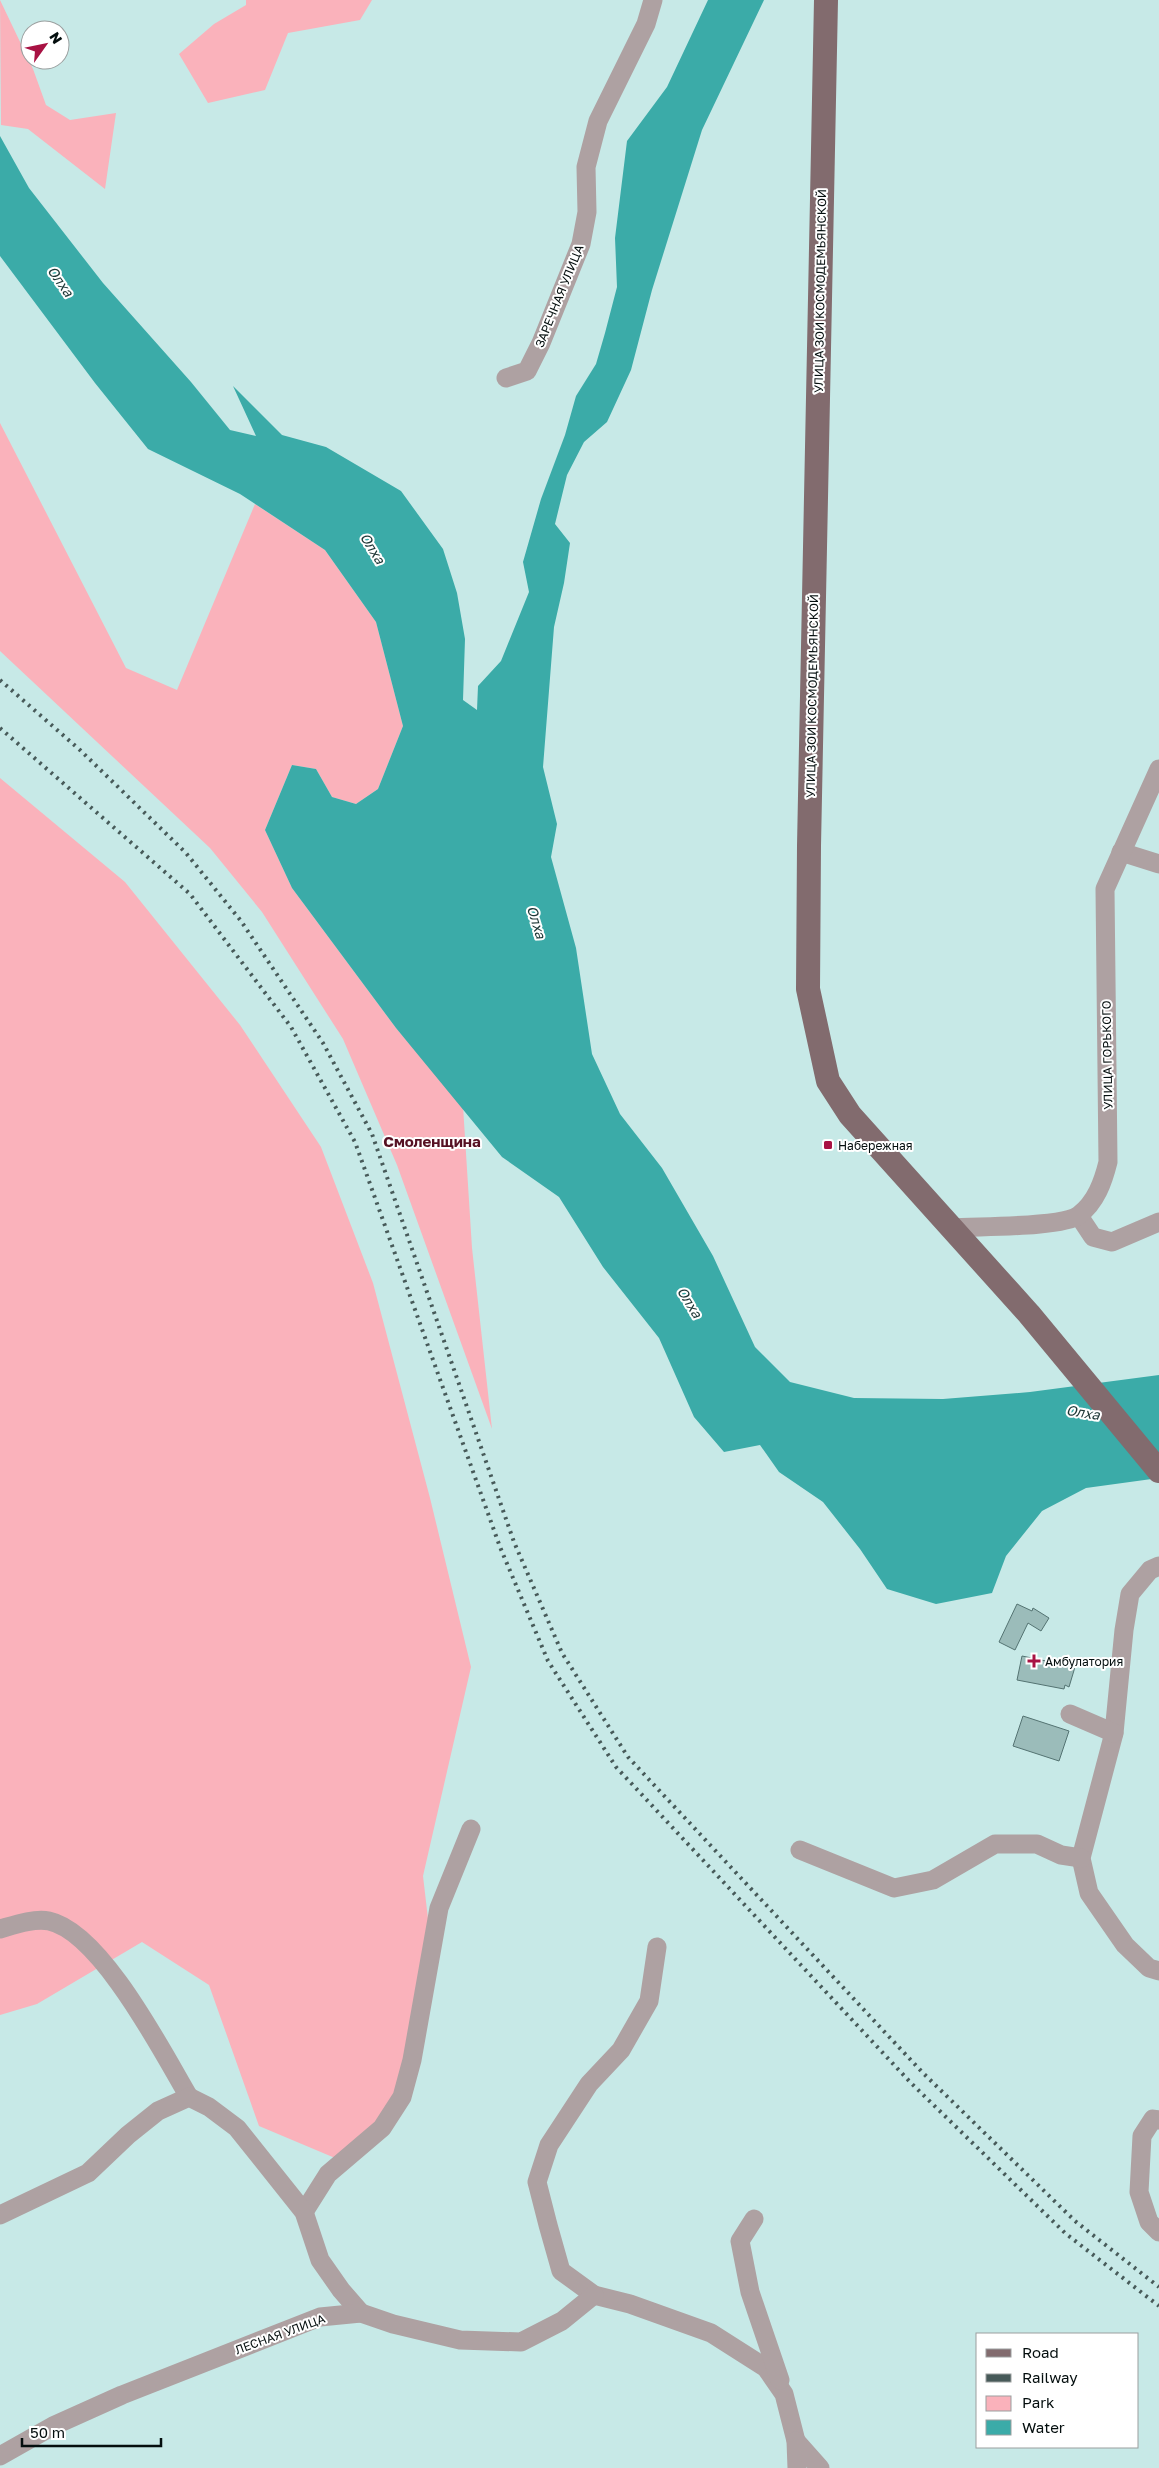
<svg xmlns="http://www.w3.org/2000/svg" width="1159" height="2468" viewBox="0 0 1159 2468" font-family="'Golos Text',sans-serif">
<rect width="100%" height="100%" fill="#c7e9e7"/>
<!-- green -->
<g fill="#fab2bb">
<polygon points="0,0 33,69 46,105 70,120 116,113 105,189 28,129 1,125"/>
<polygon points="246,0 372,0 360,20 288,33 265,90 208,103 179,54 214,24 246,5"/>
<polygon points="0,423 126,668 177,690 255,504 325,550 376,622 403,726 378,789 356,804 332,797 316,769 292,765 265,830 292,888 396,1028 463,1106 472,1248 492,1429 397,1165 343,1039 262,912 210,848 0,651"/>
<polygon points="0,778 125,882 240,1025 321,1147 373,1283 430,1498 471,1667 423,1876 434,1970 391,2119 335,2158 259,2126 209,1985 142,1942 37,2004 0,2015"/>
</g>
<!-- water -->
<polygon fill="#3baba8" points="708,0 764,0 702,130 652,290 631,370 607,422 584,442 567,475 555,524 570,543 564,583 554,627 543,767 557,824 551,857 576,948 592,1054 620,1114 662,1168 713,1256 755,1347 790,1382 854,1398 943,1399 1030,1392 1159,1375 1159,1478 1086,1488 1042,1511 1006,1556 992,1593 936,1604 887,1589 860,1549 823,1502 779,1472 760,1445 724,1452 694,1417 659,1338 603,1267 559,1197 502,1157 396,1028 292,888 265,830 292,765 316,769 332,797 356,804 378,789 403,726 376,622 325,550 240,494 148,449 95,383 0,256 0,136 29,188 103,283 191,382 230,430 256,436 233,386 282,435 326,447 401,491 443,549 457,593 465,639 463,700 477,710 478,686 501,661 529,592 523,562 541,499 565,435 576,396 596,364 605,333 617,287 615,238 627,141 667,87"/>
<!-- building -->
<g fill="#9bbcba" stroke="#547372">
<polygon points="1017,1604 1032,1611 1033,1608 1049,1618 1041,1631 1028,1623 1015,1650 999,1642"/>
<polygon points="1022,1656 1075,1667 1069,1687 1065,1685 1064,1689 1017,1680"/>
<polygon points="1023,1716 1069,1731 1059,1761 1013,1746"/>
</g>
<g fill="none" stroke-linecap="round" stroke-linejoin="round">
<!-- minor -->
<g stroke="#aea1a2" stroke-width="19">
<polyline points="506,378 527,371 541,343 581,244 587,212 586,167 598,121 646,24 653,0"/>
<polyline points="1121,852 1159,864"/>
<polyline points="1079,1216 1093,1237 1112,1242 1159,1222"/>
<path d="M952,1228C977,1226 1062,1228 1079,1215C1096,1202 1103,1182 1108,1162L1105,889L1159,769"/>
<polyline points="1159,1566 1150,1570 1130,1594 1124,1630 1114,1733 1081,1858 1089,1893 1125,1945 1149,1968 1159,1971"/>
<polyline points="1070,1714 1114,1733"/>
<polyline points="800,1850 894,1888 933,1880 995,1844 1037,1844 1061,1855 1081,1858"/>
<path d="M0,1929C14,1925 34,1918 49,1921C101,1932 163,2053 189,2097"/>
<polyline points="657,1947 649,2001 621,2050 589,2084 549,2145 537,2182 548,2225 561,2271 594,2295 630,2304 711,2333 766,2368 784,2394 796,2441 797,2468"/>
<polyline points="1159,2120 1153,2119 1142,2136 1139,2192 1149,2222 1159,2232"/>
<polyline points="304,2212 328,2174 382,2128 402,2097 412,2060 439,1908 471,1829"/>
<polyline points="0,2215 88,2173 128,2135 158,2111 189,2097 209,2107 237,2128 304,2212 320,2260 341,2290 361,2313"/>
<polyline points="754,2219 740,2241 750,2292 780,2380"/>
<polyline points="796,2441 820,2468"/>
<polyline points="0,2456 53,2426 122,2395 320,2317 361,2313 393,2324 460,2340 521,2342 562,2321 594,2295"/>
</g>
<!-- major -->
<polyline stroke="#826b6e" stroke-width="24" points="826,0 809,846 808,989 828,1081 850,1115 1029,1314 1159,1471"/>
<!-- rail -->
<g stroke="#475a59" stroke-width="4" stroke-dasharray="2.5 5" stroke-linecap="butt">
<polyline points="0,680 80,750 186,853 241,921 323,1043 372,1134 514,1542 562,1653 628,1757 922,2072 1075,2221 1159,2287"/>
<polyline points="0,728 190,894 291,1027 355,1142 500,1547 548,1661 616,1767 911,2083 1065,2233 1159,2306"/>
</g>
</g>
<!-- markers -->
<g fill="#a81243" stroke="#fff" stroke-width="2">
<rect x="823" y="1140" width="10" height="10" rx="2.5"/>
<path d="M1031.5 1653.5h5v5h5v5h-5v5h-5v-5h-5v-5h5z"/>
</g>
<g text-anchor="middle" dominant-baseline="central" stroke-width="4" stroke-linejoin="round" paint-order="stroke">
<!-- street labels -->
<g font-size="12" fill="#040e0e" stroke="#fff">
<text transform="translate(820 291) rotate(-89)">УЛИЦА ЗОИ КОСМОДЕМЬЯНСКОЙ</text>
<text transform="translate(559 296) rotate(-68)">ЗАРЕЧНАЯ УЛИЦА</text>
<text transform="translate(812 696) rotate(-89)">УЛИЦА ЗОИ КОСМОДЕМЬЯНСКОЙ</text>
<text transform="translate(1107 1055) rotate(-91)">УЛИЦА ГОРЬКОГО</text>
<text transform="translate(280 2334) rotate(-20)">ЛЕСНАЯ УЛИЦА</text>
</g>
<!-- poi labels -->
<g font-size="12" fill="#040e0e" stroke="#fff" text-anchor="start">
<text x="838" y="1145">Набережная</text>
<text x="1045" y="1661">Амбулатория</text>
</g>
<!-- water labels -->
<g font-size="14" font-style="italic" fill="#1d3635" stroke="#fff">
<text transform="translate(61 281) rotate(55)">Олха</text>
<text transform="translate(373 548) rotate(58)">Олха</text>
<text transform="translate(537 922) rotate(73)">Олха</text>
<text transform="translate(690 1302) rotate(58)">Олха</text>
<text transform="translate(1083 1412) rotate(9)">Олха</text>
</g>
<!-- quarter labels -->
<g font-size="15" font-weight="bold" fill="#561123" stroke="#fff">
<text x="432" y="1141">Смоленщина</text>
</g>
</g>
<!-- legend -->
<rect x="976" y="2333" width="162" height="115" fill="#ffffff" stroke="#9b9f9f"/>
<rect x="986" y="2349" width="25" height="8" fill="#826b6e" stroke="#9b9f9f"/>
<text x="1022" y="2358" font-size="15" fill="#040e0e">Road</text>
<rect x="986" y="2374" width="25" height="8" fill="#475a59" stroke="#9b9f9f"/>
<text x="1022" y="2383" font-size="15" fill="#040e0e">Railway</text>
<rect x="986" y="2396" width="25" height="15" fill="#fab2bb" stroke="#9b9f9f"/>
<text x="1022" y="2408" font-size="15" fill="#040e0e">Park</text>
<rect x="986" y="2420" width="25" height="15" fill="#3baba8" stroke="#9b9f9f"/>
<text x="1022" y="2433" font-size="15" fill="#040e0e">Water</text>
<!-- north arrow -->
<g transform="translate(45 45) rotate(57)"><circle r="24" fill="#ffffff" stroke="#9b9f9f"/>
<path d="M0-4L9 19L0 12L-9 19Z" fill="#a81243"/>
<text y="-8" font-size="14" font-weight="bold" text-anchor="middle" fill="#040e0e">N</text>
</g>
<!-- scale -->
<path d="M22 2438v8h139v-8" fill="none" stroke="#040e0e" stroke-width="2.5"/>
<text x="30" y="2438" font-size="15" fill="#040e0e" stroke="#ffffff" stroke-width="4" paint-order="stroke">50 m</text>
</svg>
